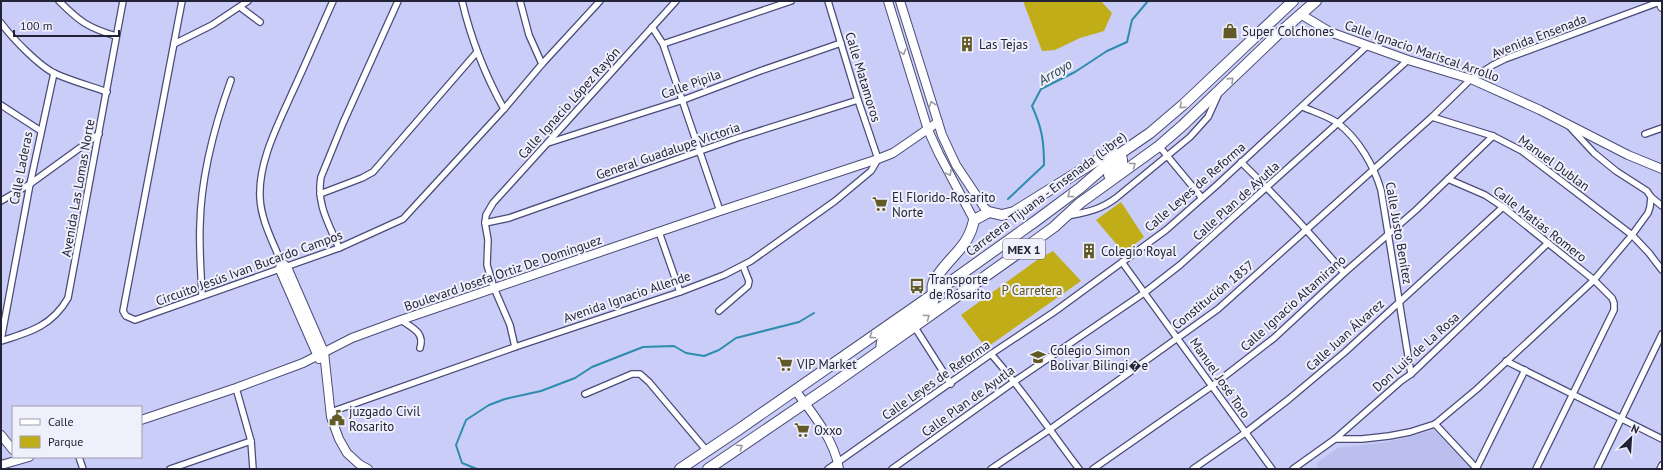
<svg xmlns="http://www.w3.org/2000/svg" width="1663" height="470" viewBox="0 0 1663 470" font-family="'PT Sans',sans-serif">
<rect width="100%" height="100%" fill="#c9cdf7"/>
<!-- built -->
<polygon fill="#bbbfed" points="1434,430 1471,469 1319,469 1316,464 1337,448 1388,442"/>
<!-- green -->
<g fill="#c0ad17">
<polygon points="1023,1 1101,1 1112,13 1104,31 1080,38 1055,50 1042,51"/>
<polygon points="1121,202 1144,237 1124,253 1096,220"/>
<polygon points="1053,251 1081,281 986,348 961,315 1037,260"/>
</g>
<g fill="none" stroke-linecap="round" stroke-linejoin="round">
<!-- stream -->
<g stroke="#2e8dad" stroke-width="2">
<path d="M1008,199L1044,165C1044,141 1042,128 1032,106L1041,89L1075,72L1107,51L1127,42L1132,20L1148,1"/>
<polyline points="477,469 462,463 456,445 466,420 489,405 505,399 541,391 575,378 592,367 643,347 674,346 686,353 704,356 719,350 736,338 799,322 814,313"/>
</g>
<defs>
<g id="street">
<path d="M59,1C79,21 88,28 116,36"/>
<polyline points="182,1 123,311 126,316 135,320 339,248 403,219 504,109 542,64 600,1"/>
<path d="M462,1C471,39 485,75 504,109"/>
<polyline points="520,1 529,35 542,64"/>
<polyline points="240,7 260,22"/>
<path d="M1,23C12,38 40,67 56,74C72,81 90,86 107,92"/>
<polyline points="652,27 663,44 720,211"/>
<polyline points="174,44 212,25 248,1"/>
<polyline points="663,44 791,1"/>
<polyline points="1,105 41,131"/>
<path d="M1303,107C1314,112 1329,116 1339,124C1359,140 1374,166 1381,190L1411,374"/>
<polyline points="1432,117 1493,136 1522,151 1632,235 1649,253 1662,270"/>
<polyline points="1645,134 1662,128"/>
<polyline points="548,143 683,100 760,71 841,43"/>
<polyline points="1159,146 1202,198"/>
<path d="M1241,162C1277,197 1311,234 1344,273"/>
<polyline points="1448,179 1485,195 1503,207 1594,280 1612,298 1614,303 1614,310 1536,469"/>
<polyline points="320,194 362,178 373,172 477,52"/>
<polyline points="1651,197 1662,206"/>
<polyline points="1,201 30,184 99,134"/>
<path d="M1068,216C1087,212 1100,210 1116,198L1190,137L1208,117L1218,95"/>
<polyline points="485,223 509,218 737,138 858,100"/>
<polyline points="659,232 680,292"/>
<path d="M339,248C329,224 316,204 321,177L343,123L398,1"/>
<path d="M281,262C273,242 261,220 260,198C258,162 278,125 292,93C306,63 319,32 333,1"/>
<polyline points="1122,262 1272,469"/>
<path d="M202,295C201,272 199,248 200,225C201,175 214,127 231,80"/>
<polyline points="719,311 748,286 749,281 743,266"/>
<path d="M401,320C412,328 425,332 420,348"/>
<polyline points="914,326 951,384"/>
<polyline points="1,340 30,184 54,73"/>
<path d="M1,341C30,332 52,326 68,298L123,1"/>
<polyline points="515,347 510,325 494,288 487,265 488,240 485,223 486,215 493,203 676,1"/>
<path d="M991,354C1023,390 1050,431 1079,469"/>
<polyline points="1506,361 1662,439"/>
<polyline points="236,388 251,441 253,469"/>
<polyline points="585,394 632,374 640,374 649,382 707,451"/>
<polyline points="331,412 515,347 680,292 724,275 751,261 835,201 871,171 878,159 858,100 828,1"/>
<polyline points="1435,424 1477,469"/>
<polyline points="1335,439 1362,439 1389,436 1410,432 1435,424 1477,389 1594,280 1632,235 1648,213 1650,207 1651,197 1647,191 1616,171 1594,153 1569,126"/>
<polyline points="79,457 83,469"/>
<polyline points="170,469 251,441"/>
<polyline points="828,469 991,354 1054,312 1166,230 1217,185 1368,45"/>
<polyline points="892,469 1015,381 1144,293 1180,265 1408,60"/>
<polyline points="991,469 1049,430 1218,309 1432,117 1471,79 1493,65 1505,59 1662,1"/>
<polyline points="1093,469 1212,386 1274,338 1344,273 1416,210 1493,136"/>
<polyline points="1193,469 1245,433 1289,399 1345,352 1503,207"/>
<polyline points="1293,469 1335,439 1401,381 1411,374 1548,243"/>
<polyline points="1476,469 1525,370"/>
<polyline points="1597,469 1662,334"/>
<polyline points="1660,469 1662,465"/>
</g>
<g id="secondary">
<polyline points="888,1 928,130 939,154 974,220"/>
<polyline points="900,1 942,135 956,165 984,207 989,212"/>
<polyline points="1660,1 1662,7"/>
<polyline points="1302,15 1330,32 1408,60 1471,79 1540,110 1628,155 1662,169"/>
<polyline points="281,262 287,267 324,352 331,417 339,439 347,453 359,464 368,469"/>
<polyline points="281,262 280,270 319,359"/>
<path d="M795,390C812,412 835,441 839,469"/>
<polyline points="141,420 236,388 303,363 352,338 401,320 720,211 878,159 893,153 938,122"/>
<polyline points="1,435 13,450"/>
<polyline points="1,465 29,457"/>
</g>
<g id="highway">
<path d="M881,349L882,342L885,337L933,302C935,294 929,287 936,278C949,257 969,247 974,220L989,212L1002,215L1014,212L1104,156L1114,153L1122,159V163L1109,175"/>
<polyline points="680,469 738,430 932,295 1037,220 1080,188 1118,155 1150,133 1184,104 1293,1"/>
<polyline points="708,469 830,386 1014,256 1054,227 1080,203 1159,146 1182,126 1277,35 1316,1"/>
</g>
</defs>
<!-- street casing -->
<use href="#street" stroke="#494b78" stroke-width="8"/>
<!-- secondary casing -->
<use href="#secondary" stroke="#494b78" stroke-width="10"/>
<!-- highway casing -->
<use href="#highway" stroke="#494b78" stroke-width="12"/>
<!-- street -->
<use href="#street" stroke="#fff" stroke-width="5.5"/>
<!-- secondary -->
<use href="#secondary" stroke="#fff" stroke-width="8"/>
<!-- highway -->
<use href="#highway" stroke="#fff" stroke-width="10"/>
</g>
<!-- one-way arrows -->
<defs><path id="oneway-chevron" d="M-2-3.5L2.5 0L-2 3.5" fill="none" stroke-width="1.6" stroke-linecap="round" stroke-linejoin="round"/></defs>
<g stroke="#9c9ca5">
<use href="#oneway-chevron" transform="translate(903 52) rotate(73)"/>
<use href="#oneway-chevron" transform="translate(1231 80) rotate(-44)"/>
<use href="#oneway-chevron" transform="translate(932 104) rotate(-108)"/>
<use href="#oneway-chevron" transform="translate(1182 106) rotate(138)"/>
<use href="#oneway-chevron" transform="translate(1133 165) rotate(-36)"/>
<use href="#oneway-chevron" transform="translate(949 173) rotate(61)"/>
<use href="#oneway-chevron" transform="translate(1070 195) rotate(143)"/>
<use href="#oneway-chevron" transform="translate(927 317) rotate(-36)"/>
<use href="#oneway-chevron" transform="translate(872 336) rotate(146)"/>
<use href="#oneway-chevron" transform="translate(740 447) rotate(-34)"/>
</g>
<!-- icons -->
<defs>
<symbol id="shop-bare" viewBox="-9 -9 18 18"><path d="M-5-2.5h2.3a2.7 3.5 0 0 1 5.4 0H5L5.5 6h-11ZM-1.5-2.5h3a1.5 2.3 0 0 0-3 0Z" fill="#615926" stroke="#eff0fb" stroke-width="2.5" paint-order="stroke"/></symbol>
<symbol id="building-bare" viewBox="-9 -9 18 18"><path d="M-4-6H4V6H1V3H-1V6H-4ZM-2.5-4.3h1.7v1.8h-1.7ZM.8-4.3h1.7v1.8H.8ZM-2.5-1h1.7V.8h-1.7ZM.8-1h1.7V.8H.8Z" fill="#615926" stroke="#eff0fb" stroke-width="2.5" paint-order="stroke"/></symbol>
<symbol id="supermarket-bare" viewBox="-9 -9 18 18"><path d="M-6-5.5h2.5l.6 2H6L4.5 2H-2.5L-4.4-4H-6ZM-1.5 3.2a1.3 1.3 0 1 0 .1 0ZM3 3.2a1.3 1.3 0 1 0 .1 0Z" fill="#615926" stroke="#eff0fb" stroke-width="2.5" paint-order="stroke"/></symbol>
<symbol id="bus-bare" viewBox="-9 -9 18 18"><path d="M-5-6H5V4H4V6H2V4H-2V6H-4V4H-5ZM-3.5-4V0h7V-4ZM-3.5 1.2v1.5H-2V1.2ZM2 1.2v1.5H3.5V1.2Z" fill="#615926" stroke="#eff0fb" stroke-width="2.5" paint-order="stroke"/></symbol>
<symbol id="school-bare" viewBox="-9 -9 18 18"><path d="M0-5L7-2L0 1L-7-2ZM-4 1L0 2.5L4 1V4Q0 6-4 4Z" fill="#615926" stroke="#eff0fb" stroke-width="2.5" paint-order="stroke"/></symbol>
<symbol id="civic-bare" viewBox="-9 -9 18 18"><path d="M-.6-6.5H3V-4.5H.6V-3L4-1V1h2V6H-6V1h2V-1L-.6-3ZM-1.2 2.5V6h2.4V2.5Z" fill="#615926" stroke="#eff0fb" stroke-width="2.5" paint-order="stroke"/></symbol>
</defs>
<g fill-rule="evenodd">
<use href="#shop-bare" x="1219" y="20" width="22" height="22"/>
<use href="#building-bare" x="956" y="33" width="22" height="22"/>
<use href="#supermarket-bare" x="869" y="193" width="22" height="22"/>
<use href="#building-bare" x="1078" y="240" width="22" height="22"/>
<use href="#bus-bare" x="906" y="275" width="22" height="22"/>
<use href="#school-bare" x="1027" y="346" width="22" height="22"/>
<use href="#supermarket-bare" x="774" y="353" width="22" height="22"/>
<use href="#civic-bare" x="326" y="407" width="22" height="22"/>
<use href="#supermarket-bare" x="791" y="419" width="22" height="22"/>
</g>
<g text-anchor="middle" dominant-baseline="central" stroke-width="4" stroke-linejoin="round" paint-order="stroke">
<!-- shield labels -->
<rect fill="#eff0fb" stroke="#606072" stroke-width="1" x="1003" y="239" width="42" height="20" rx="3"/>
<g font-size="12" font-weight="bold" fill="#222337">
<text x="1024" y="249">MEX 1</text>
</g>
<!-- poi labels -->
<g font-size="13" fill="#222337" stroke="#eff0fb" text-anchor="start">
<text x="1242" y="31">Super Colchones</text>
<text x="979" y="44">Las Tejas</text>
<text x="892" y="197">El Florido-Rosarito<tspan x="892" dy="15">Norte</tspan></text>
<text x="1101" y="251">Colegio Royal</text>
<text x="929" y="279">Transporte<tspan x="929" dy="15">de Rosarito</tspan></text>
<text x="1050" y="350">Colegio Simon<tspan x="1050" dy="15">Bolivar Bilingi�e</tspan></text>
<text x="797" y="364">VIP Market</text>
<text x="349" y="411">juzgado Civil<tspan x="349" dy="15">Rosarito</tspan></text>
<text x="814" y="430">Oxxo</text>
</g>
<!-- street labels -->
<g font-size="13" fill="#222337" stroke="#eff0fb">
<text transform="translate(1539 36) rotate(-21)">Avenida Ensenada</text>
<text transform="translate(1422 51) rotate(19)">Calle Ignacio Mariscal Arrollo</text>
<text transform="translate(863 77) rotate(73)">Calle Matamoros</text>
<text transform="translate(691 84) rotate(-20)">Calle Pípila</text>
<text transform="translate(569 103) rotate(-48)">Calle Ignacio López Rayón</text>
<text transform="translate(668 151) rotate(-19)">General Guadalupe Victoria</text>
<text transform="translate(1554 163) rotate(36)">Manuel Dublan</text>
<text transform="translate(21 168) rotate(-79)">Calle Laderas</text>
<text transform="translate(1195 187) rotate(-41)">Calle Leyes de Reforma</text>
<text transform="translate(78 188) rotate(-80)">Avenida Las Lomas Norte</text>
<text transform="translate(1046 194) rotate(-37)">Carretera Tijuana - Ensenada (Libre)</text>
<text transform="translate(1236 201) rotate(-42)">Calle Plan de Ayutla</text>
<text transform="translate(1540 224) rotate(38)">Calle Matías Romero</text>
<text transform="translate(1399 233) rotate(80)">Calle Justo Benítez</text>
<text transform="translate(249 268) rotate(-20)">Circuito Jesús Ivan Bucardo Campos</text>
<text transform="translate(503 273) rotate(-19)">Boulevard Josefa Ortiz De Domínguez</text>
<text transform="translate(1213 295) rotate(-39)">Constitución 1857</text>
<text transform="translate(627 297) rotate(-19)">Avenida Ignacio Allende</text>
<text transform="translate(1293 303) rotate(-42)">Calle Ignacio Altamirano</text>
<text transform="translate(1345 335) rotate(-42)">Calle Juan Álvarez</text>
<text transform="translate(1416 352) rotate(-42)">Don Luis de La Rosa</text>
<text transform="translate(1220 378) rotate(55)">Manuel José Toro</text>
<text transform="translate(936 380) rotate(-35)">Calle Leyes de Reforma</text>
<text transform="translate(968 401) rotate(-36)">Calle Plan de Ayutla</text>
</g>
<!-- park labels -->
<g font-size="13" fill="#5b531d" stroke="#eff0fb">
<text x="1032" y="290">P Carretera</text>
</g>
<!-- water labels -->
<g font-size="14" font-style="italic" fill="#28434c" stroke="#eff0fb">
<text transform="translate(1055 72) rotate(-31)">Arroyo</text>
</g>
</g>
<!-- border -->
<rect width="1663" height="470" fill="none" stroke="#222337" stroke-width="4"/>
<!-- legend -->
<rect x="12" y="406" width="130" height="52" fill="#eff0fb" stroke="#9d9ead"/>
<rect x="20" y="419" width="20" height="6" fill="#ffffff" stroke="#9d9ead"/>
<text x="48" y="426" font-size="12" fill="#222337">Calle</text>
<rect x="20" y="436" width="20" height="12" fill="#c0ad17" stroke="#9d9ead"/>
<text x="48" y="446" font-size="12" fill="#222337">Parque</text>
<!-- north arrow -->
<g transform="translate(1631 438) rotate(25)" stroke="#eff0fb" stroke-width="3" paint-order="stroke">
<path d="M0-3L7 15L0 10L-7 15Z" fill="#222337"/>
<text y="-6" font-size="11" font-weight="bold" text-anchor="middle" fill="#222337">N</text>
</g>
<!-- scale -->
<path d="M14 30v6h105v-6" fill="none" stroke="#222337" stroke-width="2"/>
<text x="20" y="30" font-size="12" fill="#222337" stroke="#eff0fb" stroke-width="3" paint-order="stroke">100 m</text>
</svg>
